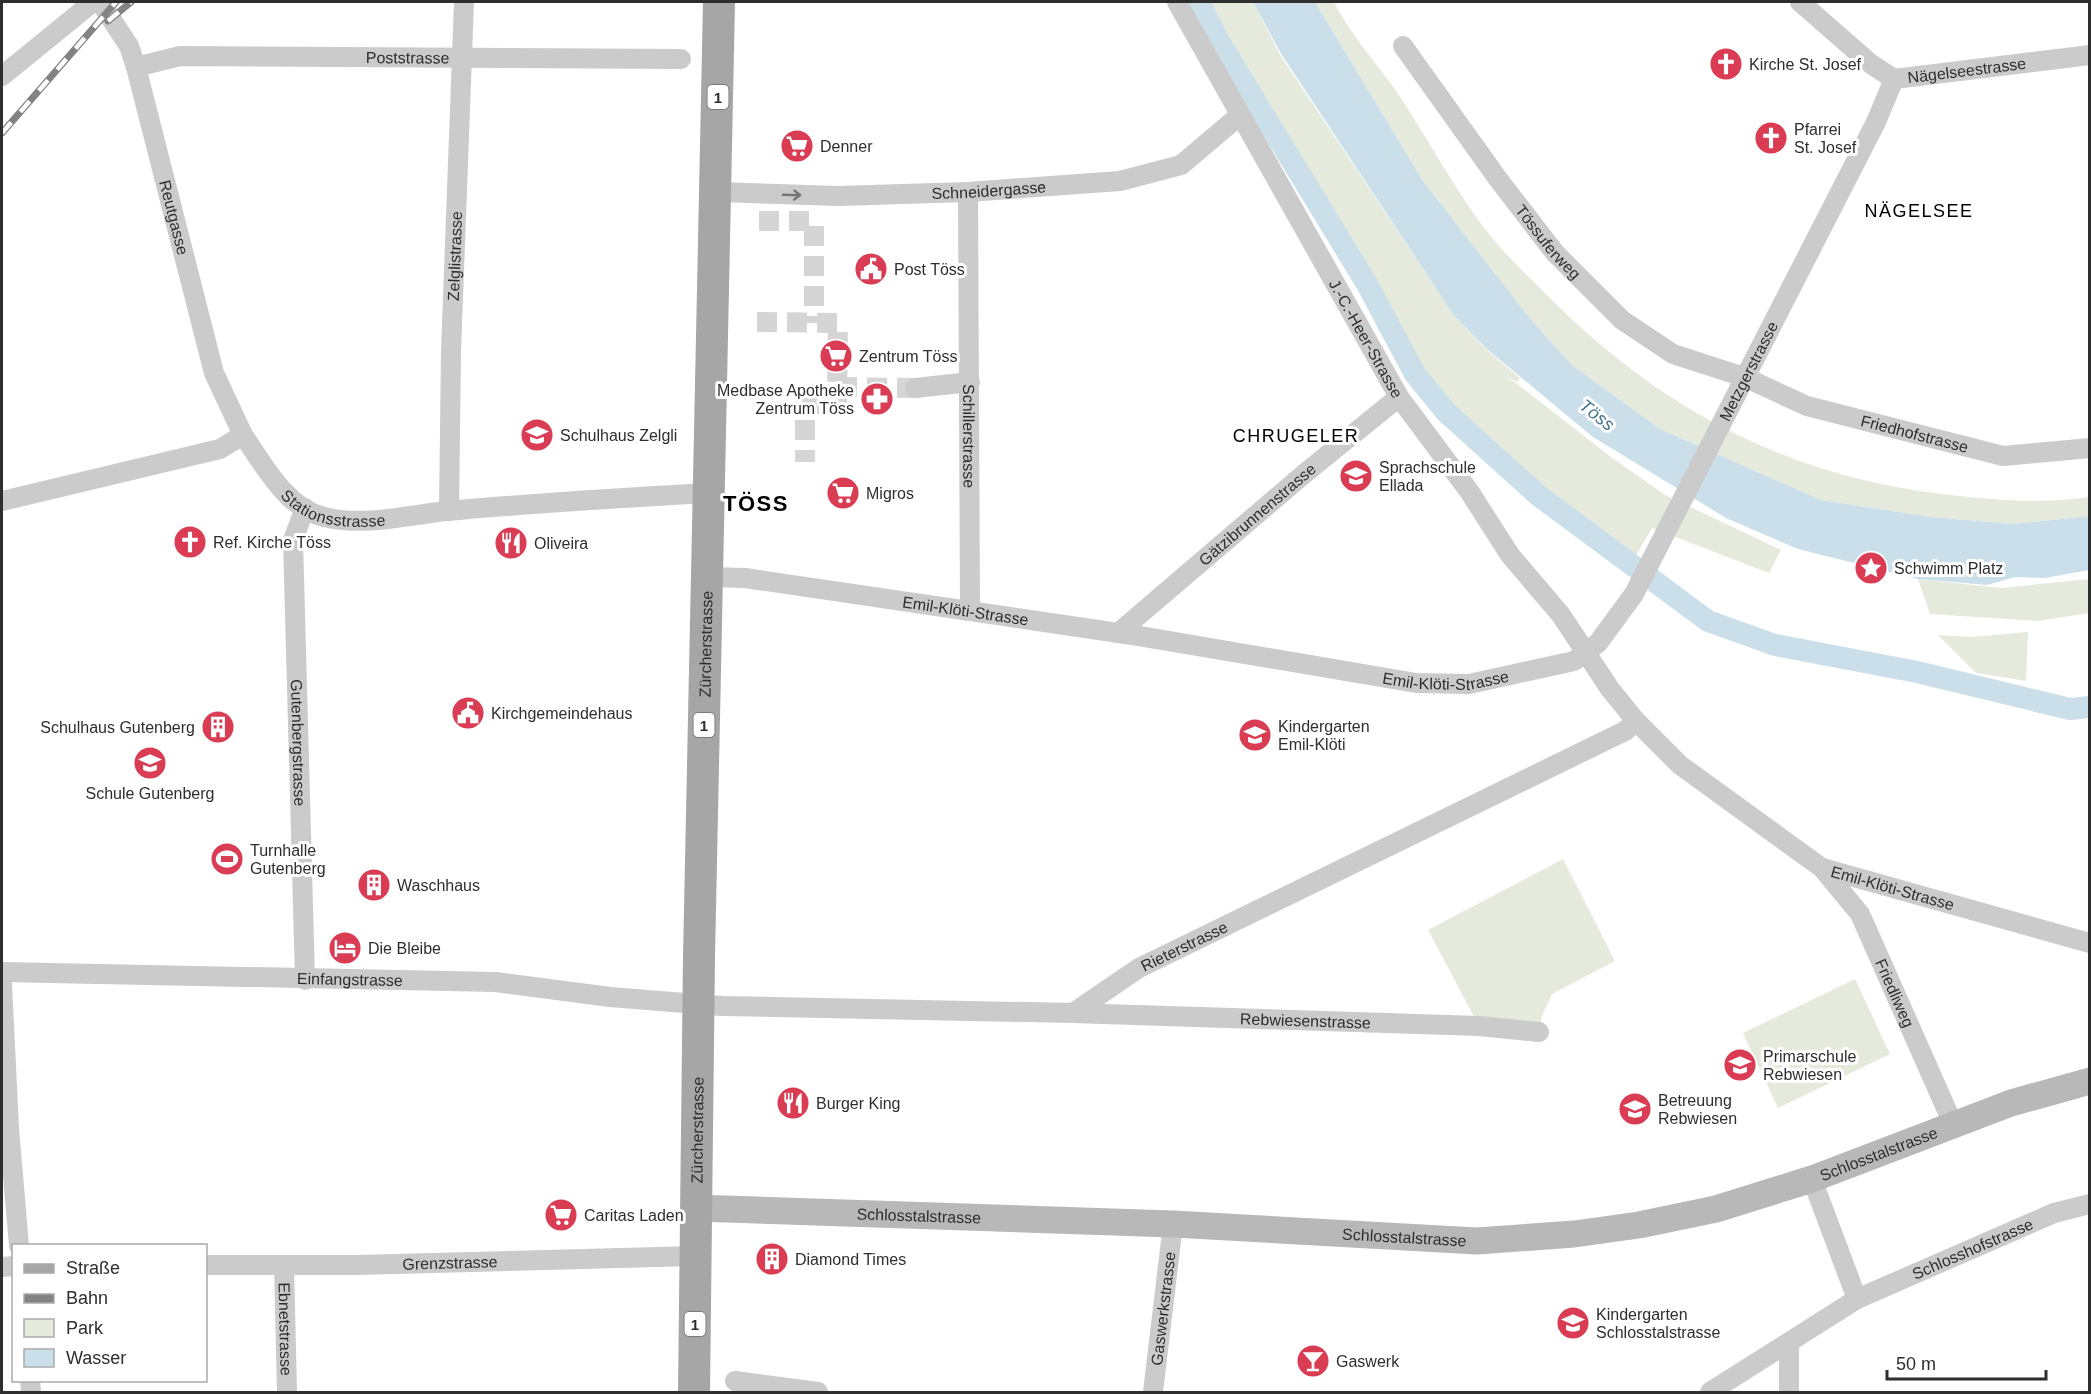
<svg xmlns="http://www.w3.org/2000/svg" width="2091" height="1394" viewBox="0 0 2091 1394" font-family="Arial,sans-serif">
<rect width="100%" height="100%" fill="#fff"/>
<!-- green -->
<g fill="#e5eadd">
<polygon points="1204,2 1253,2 1279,53 1454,316 1488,351 1520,378 1517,382 1503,376 1516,383 1611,457 1665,495 1781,550 1769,573 1652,528 1635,557 1555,497 1451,406 1409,348 1334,215 1221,37"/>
<path d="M1315,2H1334C1350,33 1371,57 1392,85C1427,135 1454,191 1493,239C1507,256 1524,272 1540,288C1660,412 1796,482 1969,497C2009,501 2050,503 2089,497V516L2013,524L1931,517L1821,500L1660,429L1572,365L1532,321L1423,181Z"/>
<polygon points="1918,579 2001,588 2089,579 2089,613 2038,621 1930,614"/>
<polygon points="2028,632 2026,681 1976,673 1938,635 1971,637"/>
<polygon points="1563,859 1615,961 1552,994 1542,1016 1539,1032 1479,1026 1428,930"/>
<polygon points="1855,979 1890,1054 1778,1108 1743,1033"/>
</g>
<!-- water -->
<polygon fill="#cadfe9" points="1253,2 1315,2 1423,181 1532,321 1572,365 1660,429 1821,500 1931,517 2013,524 2089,516 2089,570 2045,578 2015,577 1987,585 1918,579 1798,549 1726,518 1593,437 1488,350 1454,316 1280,52"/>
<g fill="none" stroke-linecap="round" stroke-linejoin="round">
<!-- canal -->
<polyline stroke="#cadfe9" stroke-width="22" points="1199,2 1218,40 1367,284 1415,374 1446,412 1539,496 1708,621 1775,645 1917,672 2070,709 2090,707"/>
<!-- street-tunnel -->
<g stroke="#d5d5d5" stroke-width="20" stroke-dasharray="20 10" stroke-linecap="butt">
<polyline points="759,221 814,221 814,323"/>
<polyline points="757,322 838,323 837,404 805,404 805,462"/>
<polyline points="837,387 915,388"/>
</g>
<!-- street -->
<g stroke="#cbcbcb" stroke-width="20">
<path id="s1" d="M100,2L129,46L136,67L214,373L243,435"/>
<path id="s2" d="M1177,2L1399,397L1469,491L1510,555L1561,615L1610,689L1636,721L1680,765L1822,868L2090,943"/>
<path id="s3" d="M1800,2L1871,64L1894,79L2090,55"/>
<path id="s4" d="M1403,46L1498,179L1555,253L1622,320L1673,354L1744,377L1807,406L2003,456L2090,448"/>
<path id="s5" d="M136,67L180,56L681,59"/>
<polyline points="2,76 93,2"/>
<path id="s6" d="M717,192L838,196L968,192L1120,181L1181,165L1239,116"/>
<path id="s7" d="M968,192L970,610"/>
<polyline points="915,388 970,382"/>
<path id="s8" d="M2,501L220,449L243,435C264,465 286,508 324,517C364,527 408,515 447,511C534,503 621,498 707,493"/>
<path id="s9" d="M305,508L293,540L305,980"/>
<path id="s10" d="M449,511L451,351L464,2"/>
<path id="s11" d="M708,577L745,578L1139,636L1416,683L1469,684L1574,661L1598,643L1634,594L1876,122L1894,79"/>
<path id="s12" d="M1118,633L1304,474L1399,397"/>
<path id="s13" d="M1822,868L1860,914L1953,1124"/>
<path id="s14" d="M2,972L495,982L610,997L722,1006L1073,1013L1479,1026L1539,1032"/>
<polyline points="2,984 9,1128 19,1246"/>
<path id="s15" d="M1073,1013L1139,968L1625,731L1636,721"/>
<path id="s16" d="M206,1265H357L695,1256"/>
<path id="s17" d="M284,1265L287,1392"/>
<polyline points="2,1267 14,1266"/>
<path id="s18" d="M1857,1299L2054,1213L2090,1204"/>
<polyline points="1789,1344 1789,1392"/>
<polyline points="30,1380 31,1392"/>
<polyline points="735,1381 818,1392"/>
<path id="s19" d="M1153,1392L1173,1224"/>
<polyline points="1710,1392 1857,1299 1812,1179"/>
</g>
<!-- secondary -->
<path stroke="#b8b8b8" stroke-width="27" id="s20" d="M695,1208L1173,1224L1477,1241L1574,1234L1639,1225L1716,1209L1812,1179L2011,1103L2090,1081"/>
<!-- primary -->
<path stroke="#a6a6a6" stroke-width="32" id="s21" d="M694,1392L699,957L719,2"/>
<defs>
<g id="rail">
<polyline points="108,21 131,2"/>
<polyline points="2,133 116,2"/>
</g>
</defs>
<!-- rail casing -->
<use href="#rail" stroke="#838383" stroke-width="7"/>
<!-- rail -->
<use href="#rail" stroke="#fff" stroke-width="4.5" stroke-dasharray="14" stroke-linecap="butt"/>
</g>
<!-- one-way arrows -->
<defs><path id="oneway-shaft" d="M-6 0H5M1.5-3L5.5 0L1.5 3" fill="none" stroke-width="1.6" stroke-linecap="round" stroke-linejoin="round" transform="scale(1.5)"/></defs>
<use stroke="#757575" href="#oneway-shaft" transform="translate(792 195) rotate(2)"/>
<!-- icons -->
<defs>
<symbol id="church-disc" viewBox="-11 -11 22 22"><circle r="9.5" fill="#d93c53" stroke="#fff"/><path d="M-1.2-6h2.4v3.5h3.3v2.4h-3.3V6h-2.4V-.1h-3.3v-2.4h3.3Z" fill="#fff"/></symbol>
<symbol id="supermarket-disc" viewBox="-11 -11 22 22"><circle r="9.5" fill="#d93c53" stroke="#fff"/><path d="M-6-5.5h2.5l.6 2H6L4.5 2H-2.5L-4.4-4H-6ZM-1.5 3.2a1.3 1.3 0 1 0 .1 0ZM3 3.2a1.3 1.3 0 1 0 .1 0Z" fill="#fff"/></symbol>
<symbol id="civic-disc" viewBox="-11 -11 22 22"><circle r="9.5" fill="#d93c53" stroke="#fff"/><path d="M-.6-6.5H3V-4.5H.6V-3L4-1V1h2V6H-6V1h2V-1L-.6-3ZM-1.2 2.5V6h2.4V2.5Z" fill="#fff"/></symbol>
<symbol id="pharmacy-disc" viewBox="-11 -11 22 22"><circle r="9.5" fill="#d93c53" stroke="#fff"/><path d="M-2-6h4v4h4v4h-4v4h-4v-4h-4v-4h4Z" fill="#fff"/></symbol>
<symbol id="school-disc" viewBox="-11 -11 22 22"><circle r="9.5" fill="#d93c53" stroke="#fff"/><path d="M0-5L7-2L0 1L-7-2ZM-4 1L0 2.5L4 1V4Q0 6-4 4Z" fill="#fff"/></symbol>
<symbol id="restaurant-disc" viewBox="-11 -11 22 22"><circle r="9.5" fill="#d93c53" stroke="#fff"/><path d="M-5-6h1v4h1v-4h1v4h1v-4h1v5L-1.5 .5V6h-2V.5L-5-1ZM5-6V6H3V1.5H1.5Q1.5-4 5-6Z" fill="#fff"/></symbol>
<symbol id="sight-disc" viewBox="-11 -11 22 22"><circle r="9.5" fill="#d93c53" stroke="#fff"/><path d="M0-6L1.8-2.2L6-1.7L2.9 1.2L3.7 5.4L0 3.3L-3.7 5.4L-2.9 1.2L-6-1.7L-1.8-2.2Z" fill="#fff"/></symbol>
<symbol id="building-disc" viewBox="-11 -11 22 22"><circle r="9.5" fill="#d93c53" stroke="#fff"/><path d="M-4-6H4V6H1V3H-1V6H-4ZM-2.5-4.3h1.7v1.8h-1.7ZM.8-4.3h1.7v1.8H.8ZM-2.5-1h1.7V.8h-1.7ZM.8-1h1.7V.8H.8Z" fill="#fff"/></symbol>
<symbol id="stadium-disc" viewBox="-11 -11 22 22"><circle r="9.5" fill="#d93c53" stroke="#fff"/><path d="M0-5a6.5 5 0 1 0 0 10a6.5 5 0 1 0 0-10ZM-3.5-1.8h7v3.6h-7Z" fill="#fff"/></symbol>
<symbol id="hotel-disc" viewBox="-11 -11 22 22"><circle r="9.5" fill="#d93c53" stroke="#fff"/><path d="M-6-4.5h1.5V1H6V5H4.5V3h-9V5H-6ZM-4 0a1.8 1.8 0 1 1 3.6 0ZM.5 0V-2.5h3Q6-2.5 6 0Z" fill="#fff"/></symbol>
<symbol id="bar-disc" viewBox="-11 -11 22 22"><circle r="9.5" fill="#d93c53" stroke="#fff"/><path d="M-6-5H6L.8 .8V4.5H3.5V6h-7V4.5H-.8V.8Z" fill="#fff"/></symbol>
</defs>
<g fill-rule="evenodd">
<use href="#church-disc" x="1707" y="45" width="38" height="38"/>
<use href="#church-disc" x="1752" y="119" width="38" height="38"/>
<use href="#supermarket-disc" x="778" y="127" width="38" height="38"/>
<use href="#civic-disc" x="852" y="250" width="38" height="38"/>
<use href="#supermarket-disc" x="817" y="337" width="38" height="38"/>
<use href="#pharmacy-disc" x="858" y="380" width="38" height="38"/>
<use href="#school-disc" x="518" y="416" width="38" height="38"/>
<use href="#school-disc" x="1337" y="457" width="38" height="38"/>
<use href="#supermarket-disc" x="824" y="474" width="38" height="38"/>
<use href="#church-disc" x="171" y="523" width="38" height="38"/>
<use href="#restaurant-disc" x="492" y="524" width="38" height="38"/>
<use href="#sight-disc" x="1852" y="549" width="38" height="38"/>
<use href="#civic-disc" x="449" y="694" width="38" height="38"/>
<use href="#building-disc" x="199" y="708" width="38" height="38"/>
<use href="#school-disc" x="1236" y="716" width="38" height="38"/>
<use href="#school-disc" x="131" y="744" width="38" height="38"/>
<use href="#stadium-disc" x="208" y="840" width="38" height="38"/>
<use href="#building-disc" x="355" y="866" width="38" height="38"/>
<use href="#hotel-disc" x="326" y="929" width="38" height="38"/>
<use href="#school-disc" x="1721" y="1046" width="38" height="38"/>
<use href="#restaurant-disc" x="774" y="1084" width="38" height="38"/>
<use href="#school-disc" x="1616" y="1090" width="38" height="38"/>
<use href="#supermarket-disc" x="542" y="1196" width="38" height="38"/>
<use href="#building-disc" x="753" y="1240" width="38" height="38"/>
<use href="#school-disc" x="1554" y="1304" width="38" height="38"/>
<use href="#bar-disc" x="1294" y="1342" width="38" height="38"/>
</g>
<g text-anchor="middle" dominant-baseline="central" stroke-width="6" stroke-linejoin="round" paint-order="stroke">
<!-- shield labels -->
<g fill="#fff" stroke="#6d6d6d" stroke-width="1.5">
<rect x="707.5" y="85" width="21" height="24" rx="4.5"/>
<rect x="693.5" y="713" width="21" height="24" rx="4.5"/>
<rect x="684.5" y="1312" width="21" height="24" rx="4.5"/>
</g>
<g font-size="15" font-weight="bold" fill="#2e2e2e">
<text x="718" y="97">1</text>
<text x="704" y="725">1</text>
<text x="695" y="1324">1</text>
</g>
<!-- street labels -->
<g font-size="16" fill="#2e2e2e" stroke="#fff">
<text stroke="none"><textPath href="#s5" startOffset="273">Poststrasse</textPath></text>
<text stroke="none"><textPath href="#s3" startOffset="195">Nägelseestrasse</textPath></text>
<text stroke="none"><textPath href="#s6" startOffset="272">Schneidergasse</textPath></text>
<text stroke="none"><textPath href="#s1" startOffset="230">Reutgasse</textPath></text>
<text stroke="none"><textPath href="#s4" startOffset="244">Tössuferweg</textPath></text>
<text stroke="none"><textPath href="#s10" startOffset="255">Zelglistrasse</textPath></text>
<text stroke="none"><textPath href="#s2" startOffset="386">J.-C.-Heer-Strasse</textPath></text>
<text stroke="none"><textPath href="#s11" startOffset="1218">Metzgerstrasse</textPath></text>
<text stroke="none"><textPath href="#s4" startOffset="668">Friedhofstrasse</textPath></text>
<text stroke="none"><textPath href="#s7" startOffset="244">Schillerstrasse</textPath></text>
<text stroke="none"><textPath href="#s8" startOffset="376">Stationsstrasse</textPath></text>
<text stroke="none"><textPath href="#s12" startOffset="183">Gätzibrunnenstrasse</textPath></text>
<text stroke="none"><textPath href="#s11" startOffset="260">Emil-Klöti-Strasse</textPath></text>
<text stroke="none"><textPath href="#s21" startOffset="748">Zürcherstrasse</textPath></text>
<text stroke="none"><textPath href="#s11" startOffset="746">Emil-Klöti-Strasse</textPath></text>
<text stroke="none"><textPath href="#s9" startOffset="237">Gutenbergstrasse</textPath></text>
<text stroke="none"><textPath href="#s2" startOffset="1166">Emil-Klöti-Strasse</textPath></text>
<text stroke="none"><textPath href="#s15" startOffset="130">Rieterstrasse</textPath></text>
<text stroke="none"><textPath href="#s14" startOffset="348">Einfangstrasse</textPath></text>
<text stroke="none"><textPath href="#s13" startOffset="146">Friedliweg</textPath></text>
<text stroke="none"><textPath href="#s14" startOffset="1305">Rebwiesenstrasse</textPath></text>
<text stroke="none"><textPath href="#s21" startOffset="262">Zürcherstrasse</textPath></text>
<text stroke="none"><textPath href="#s20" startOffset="1196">Schlosstalstrasse</textPath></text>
<text stroke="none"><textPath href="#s20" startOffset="224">Schlosstalstrasse</textPath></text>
<text stroke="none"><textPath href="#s20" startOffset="710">Schlosstalstrasse</textPath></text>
<text stroke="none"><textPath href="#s18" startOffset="126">Schlosshofstrasse</textPath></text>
<text stroke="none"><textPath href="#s16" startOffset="244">Grenzstrasse</textPath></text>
<text stroke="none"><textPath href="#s19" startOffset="84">Gaswerkstrasse</textPath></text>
<text stroke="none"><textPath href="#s17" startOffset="64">Ebnetstrasse</textPath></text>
</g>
<!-- poi labels -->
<g font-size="16" fill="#2e2e2e" stroke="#fff" text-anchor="start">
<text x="1749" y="64">Kirche St. Josef</text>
<text x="1794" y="129">Pfarrei<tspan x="1794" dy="18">St. Josef</tspan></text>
<text x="820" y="146">Denner</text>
<text x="894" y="269">Post Töss</text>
<text x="859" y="356">Zentrum Töss</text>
<text x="854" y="390" text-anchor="end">Medbase Apotheke<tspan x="854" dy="18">Zentrum Töss</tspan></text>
<text x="560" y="435">Schulhaus Zelgli</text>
<text x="1379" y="467">Sprachschule<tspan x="1379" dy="18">Ellada</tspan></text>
<text x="866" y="493">Migros</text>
<text x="213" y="542">Ref. Kirche Töss</text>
<text x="534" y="543">Oliveira</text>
<text x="1894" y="568">Schwimm Platz</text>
<text x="491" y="713">Kirchgemeindehaus</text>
<text x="1278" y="726">Kindergarten<tspan x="1278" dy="18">Emil-Klöti</tspan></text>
<text x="195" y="727" text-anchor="end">Schulhaus Gutenberg</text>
<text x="150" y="793" text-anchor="middle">Schule Gutenberg</text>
<text x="250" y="850">Turnhalle<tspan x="250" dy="18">Gutenberg</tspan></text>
<text x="397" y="885">Waschhaus</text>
<text x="368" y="948">Die Bleibe</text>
<text x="1763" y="1056">Primarschule<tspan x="1763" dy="18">Rebwiesen</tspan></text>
<text x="1658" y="1100">Betreuung<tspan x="1658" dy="18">Rebwiesen</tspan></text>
<text x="816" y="1103">Burger King</text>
<text x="584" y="1215">Caritas Laden</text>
<text x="795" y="1259">Diamond Times</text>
<text x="1596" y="1314">Kindergarten<tspan x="1596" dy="18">Schlosstalstrasse</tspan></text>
<text x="1336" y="1361">Gaswerk</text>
</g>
<!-- neighbourhood labels -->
<g font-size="18" letter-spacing="1.5" fill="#000" stroke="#fff">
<text x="1919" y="211">NÄGELSEE</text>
<text x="1296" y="436">CHRUGELER</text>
</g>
<!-- water labels -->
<g font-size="18" font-style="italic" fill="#42738b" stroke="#fff">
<text transform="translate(1597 415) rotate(38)">Töss</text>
</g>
<!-- district labels -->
<g font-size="22" font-weight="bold" letter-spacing="1.5" fill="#000" stroke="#fff">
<text x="756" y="503">TÖSS</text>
</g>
</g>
<!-- border -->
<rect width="2091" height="1394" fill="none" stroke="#2e2e2e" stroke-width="6"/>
<!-- legend -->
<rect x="12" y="1244" width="195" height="138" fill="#ffffff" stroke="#ababab" stroke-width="1.5"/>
<rect x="24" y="1264" width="30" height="9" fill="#a6a6a6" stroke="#ababab" stroke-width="1.5"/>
<text x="66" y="1274" font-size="18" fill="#2e2e2e">Straße</text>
<rect x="24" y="1294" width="30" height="9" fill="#838383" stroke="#ababab" stroke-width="1.5"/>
<text x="66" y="1304" font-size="18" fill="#2e2e2e">Bahn</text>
<rect x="24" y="1319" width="30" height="18" fill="#e5eadd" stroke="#ababab" stroke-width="1.5"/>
<text x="66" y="1334" font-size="18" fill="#2e2e2e">Park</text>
<rect x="24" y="1349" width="30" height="18" fill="#cadfe9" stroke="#ababab" stroke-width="1.5"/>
<text x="66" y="1364" font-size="18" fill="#2e2e2e">Wasser</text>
<!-- scale -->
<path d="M1887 1370v9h159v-9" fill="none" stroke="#2e2e2e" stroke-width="3"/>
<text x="1896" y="1370" font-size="18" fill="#2e2e2e" stroke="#ffffff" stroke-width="4.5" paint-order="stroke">50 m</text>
</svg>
